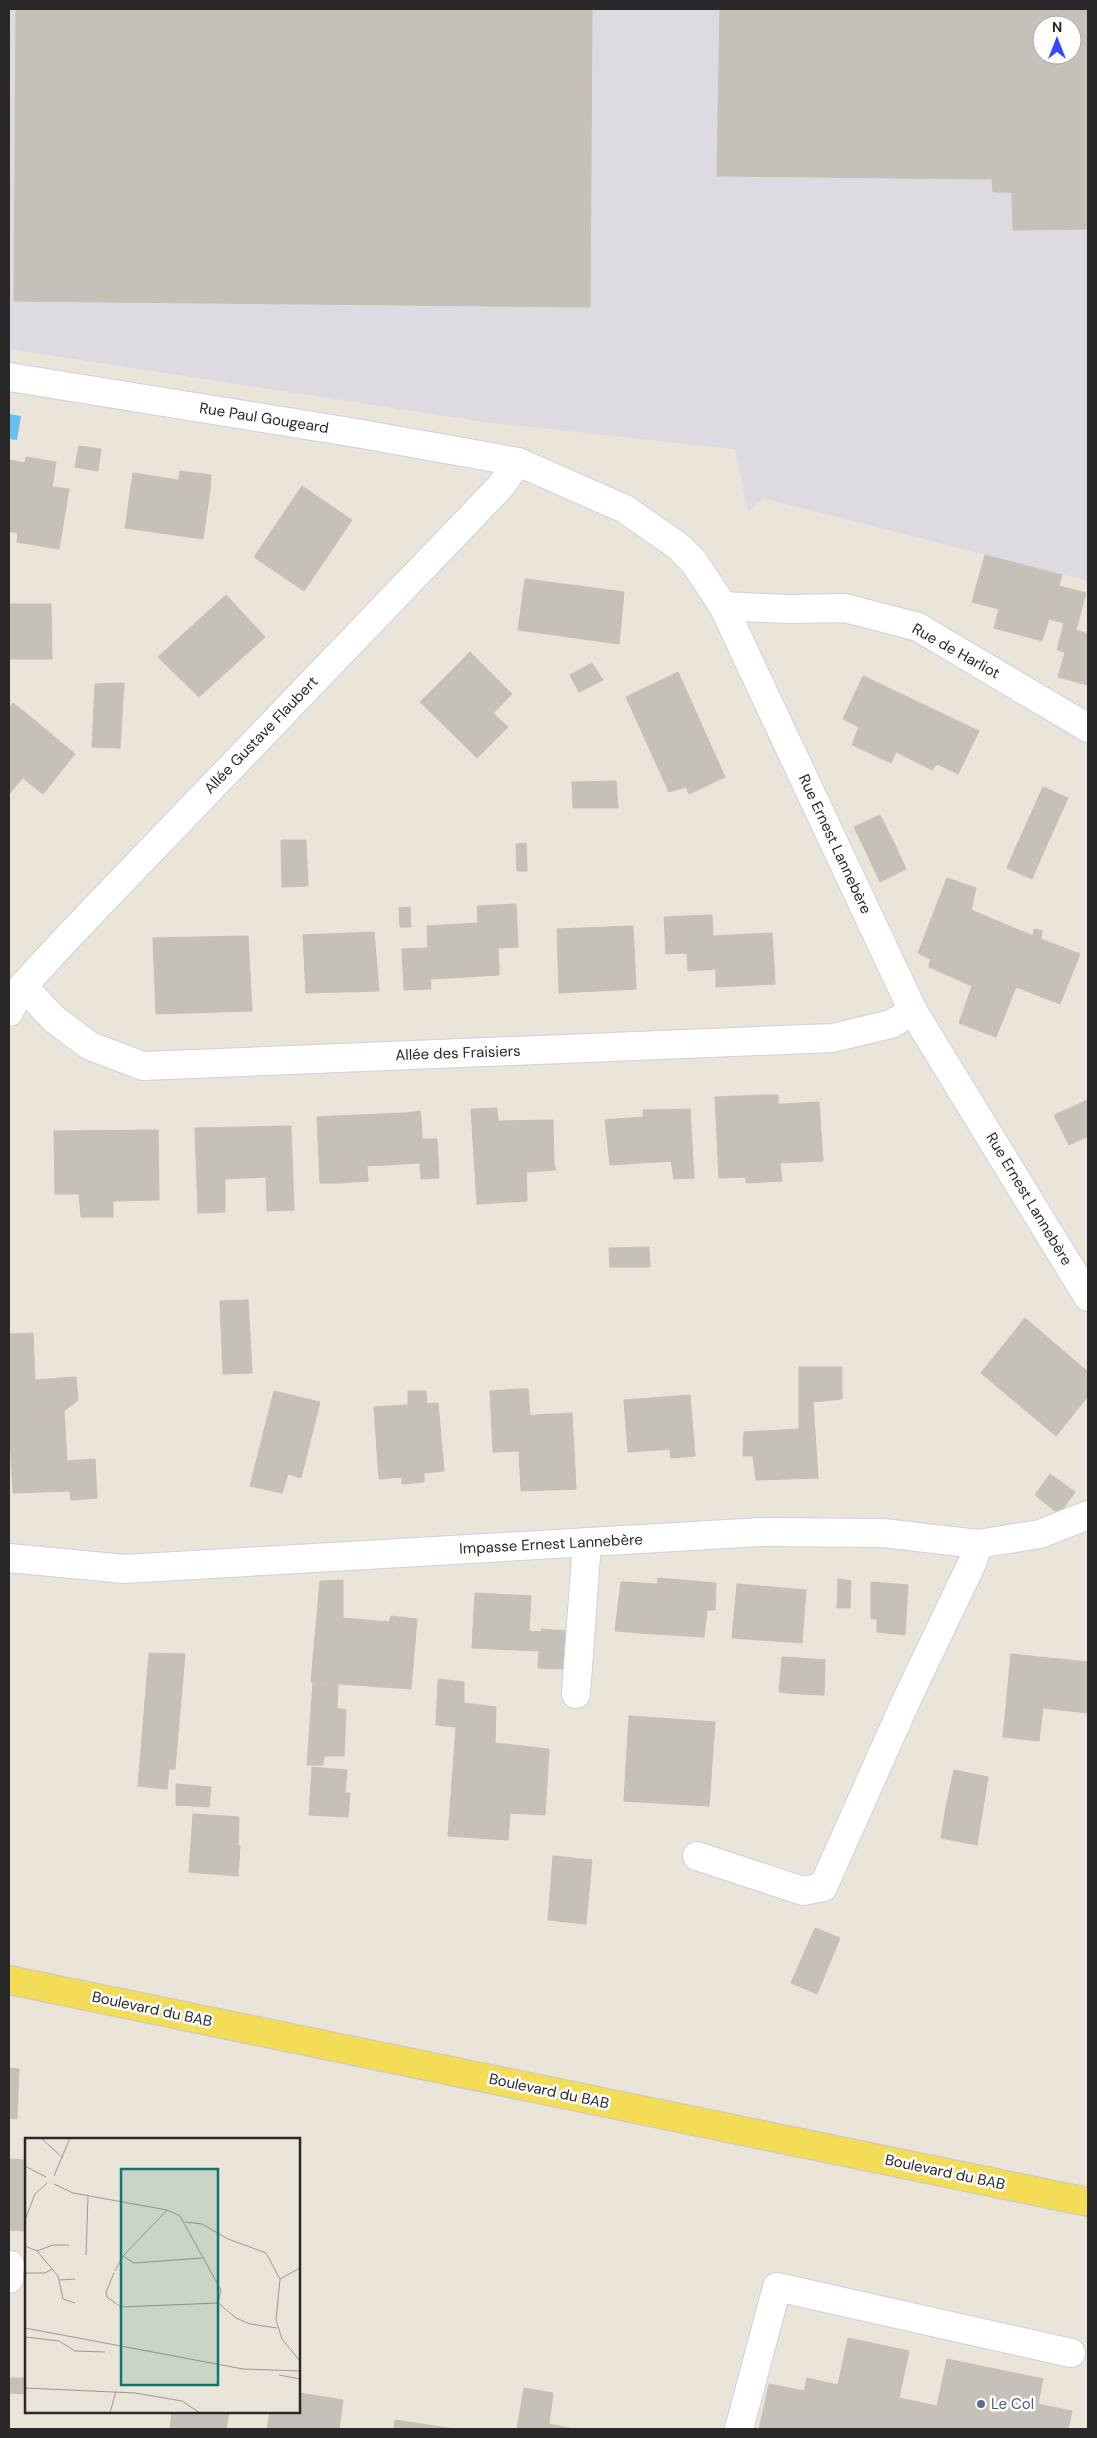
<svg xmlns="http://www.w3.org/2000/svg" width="1097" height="2438" viewBox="0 0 1097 2438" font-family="'DM Sans',sans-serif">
<rect width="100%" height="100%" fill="#ebe4d8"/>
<!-- industrial -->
<path fill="#dddae2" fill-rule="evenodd" d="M9,9H1088V581L763,498L748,512L735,449L485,422L9,349ZM1042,25H1072V55H1042Z"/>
<!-- water -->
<polygon fill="#68c0f0" points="9,414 21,416 17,440 9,439"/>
<!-- building -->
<g fill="#c6c1b8" stroke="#c6c0b2" fill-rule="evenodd">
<polygon points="16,9 592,9 590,307 14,301"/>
<path d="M720,9H1088V193L993,192L992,179L717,176ZM1042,25H1072V55H1042Z"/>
<polygon points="1012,192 1088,193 1088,229 1013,230"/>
<polygon points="79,446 101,449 98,471 75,467"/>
<polygon points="26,457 56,462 52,487 69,489 59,549 17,542 18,533 9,531 10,460 25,463"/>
<polygon points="180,471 211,475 210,490 178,486"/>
<polygon points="133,473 178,480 178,486 210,490 203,539 125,528"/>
<polygon points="302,486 352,520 304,591 254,557"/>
<polygon points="985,555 1062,575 1042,641 994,628 999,609 972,602"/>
<polygon points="525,579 624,592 619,644 518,630"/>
<polygon points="1059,586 1086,593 1076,630 1088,634 1088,685 1058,677 1065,652 1057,650 1064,623 1049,619"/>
<polygon points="226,595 265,637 199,697 158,657"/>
<polygon points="9,604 51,604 52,659 9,659"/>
<polygon points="470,652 512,694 463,744 420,702"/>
<polygon points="592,663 603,680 579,692 570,675"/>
<polygon points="678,672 725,777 689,794 686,787 669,792 626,697"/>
<polygon points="863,676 979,731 958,774 937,764 932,770 857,732 859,727 843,719"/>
<polygon points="124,683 120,748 92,747 95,684"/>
<polygon points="13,703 27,714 9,738 9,708"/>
<polygon points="493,713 508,727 477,758 463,744"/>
<polygon points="27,714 75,754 43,794 23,778 9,794 9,738"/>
<polygon points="857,732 896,752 891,763 852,745"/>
<polygon points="616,781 618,808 573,808 572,782"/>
<polygon points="1043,787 1068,798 1041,858 1016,847"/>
<polygon points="880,815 895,845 869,858 854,827"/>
<polygon points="281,840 306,840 308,886 282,887"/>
<polygon points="526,843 527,871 517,871 516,844"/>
<polygon points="895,845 906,869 880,882 869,858"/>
<polygon points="1016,847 1041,858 1032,879 1007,868"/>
<polygon points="947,878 976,888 971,910 1033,936 1034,929 1042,931 1041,939 1080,954 1060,1004 1016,987 996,1037 959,1023 972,986 929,967 930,959 918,953"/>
<polygon points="516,904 518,947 498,948 499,966 466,967 466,977 430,979 431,989 404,990 402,949 428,948 427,926 478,923 477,906"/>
<polygon points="410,907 411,927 400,927 399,908"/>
<polygon points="712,915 713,936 772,933 775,984 716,987 716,969 688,971 685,916"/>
<polygon points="685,916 687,953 666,954 664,917"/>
<polygon points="633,926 636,989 559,993 557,929"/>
<polygon points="374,932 379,991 306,993 303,935"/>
<polygon points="248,936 252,1011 156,1014 153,938"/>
<polygon points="499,966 499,975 466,977 466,967"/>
<polygon points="765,1095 766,1105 819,1102 823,1161 780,1163 782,1181 746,1183 746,1177 719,1178 715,1097"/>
<polygon points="765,1095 778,1095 778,1104 766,1105"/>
<polygon points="1088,1100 1088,1136 1069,1145 1054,1115"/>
<polygon points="497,1108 498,1121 553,1120 554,1163 526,1164 527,1201 477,1204 471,1109"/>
<polygon points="690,1109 694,1178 674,1179 671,1161 610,1165 605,1120 643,1117 643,1110"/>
<polygon points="420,1111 421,1119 407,1120 406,1113"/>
<polygon points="406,1113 407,1120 421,1119 422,1139 437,1139 439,1178 421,1179 420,1163 367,1166 368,1181 338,1183 335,1116"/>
<polygon points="335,1116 338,1183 320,1183 317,1117"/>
<polygon points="291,1126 294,1210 267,1211 266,1177 225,1179 225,1212 198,1213 195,1128"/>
<polygon points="158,1130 159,1200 113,1201 113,1217 81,1217 79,1194 55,1194 54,1131"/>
<polygon points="554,1163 556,1170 526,1172 526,1164"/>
<polygon points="649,1247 650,1267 610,1267 609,1248"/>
<polygon points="248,1300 252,1373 223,1374 220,1301"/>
<polygon points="1025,1318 1088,1372 1088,1396 1056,1436 981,1373"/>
<polygon points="33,1333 35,1380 76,1377 78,1400 64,1411 9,1414 9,1334"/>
<polygon points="799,1367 842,1367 842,1399 813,1402 818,1478 756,1480 753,1456 743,1456 744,1432 799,1429"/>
<polygon points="517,1389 528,1389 530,1416 519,1416"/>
<polygon points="517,1389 519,1416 572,1413 576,1489 521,1491 519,1451 493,1452 490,1391"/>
<polygon points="274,1391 320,1402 301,1478 288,1474 282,1493 250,1486"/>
<polygon points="408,1391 426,1391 427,1404 408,1405"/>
<polygon points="690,1395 695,1456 671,1458 670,1449 628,1452 624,1400"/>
<polygon points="438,1403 444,1471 424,1473 424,1482 402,1484 402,1477 379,1479 374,1407"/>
<polygon points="64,1411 67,1461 95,1459 97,1498 71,1500 70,1491 13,1493 9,1414"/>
<polygon points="1050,1474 1075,1492 1059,1514 1035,1495"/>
<polygon points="658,1578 716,1583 715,1610 707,1610 704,1637 654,1634"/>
<polygon points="838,1579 851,1581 850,1608 837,1608"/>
<polygon points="343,1580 343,1618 389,1622 391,1616 417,1619 411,1689 311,1682 320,1581"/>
<polygon points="621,1582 658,1584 654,1634 615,1631"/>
<polygon points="871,1582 908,1585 905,1635 877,1632 877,1619 871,1619"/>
<polygon points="737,1584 806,1590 802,1643 732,1638"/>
<polygon points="475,1593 531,1596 529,1631 541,1632 541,1629 566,1631 563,1669 538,1668 539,1651 472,1648"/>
<polygon points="149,1653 185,1654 175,1769 169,1769 167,1789 138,1786"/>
<polygon points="1011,1654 1088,1662 1088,1659 1088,1713 1043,1708 1039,1741 1003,1737"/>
<polygon points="782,1657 800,1658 799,1694 779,1692"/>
<polygon points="800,1658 825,1660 824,1695 799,1694"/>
<polygon points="438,1679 464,1682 464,1703 496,1707 495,1743 549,1749 545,1815 510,1813 508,1840 448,1836 456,1727 436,1725"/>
<polygon points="313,1683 338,1685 337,1708 346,1710 344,1756 324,1756 323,1765 307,1765"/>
<polygon points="629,1716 715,1722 709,1806 624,1801"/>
<polygon points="312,1767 347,1770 345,1793 350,1793 348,1817 309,1815"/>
<polygon points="954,1770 988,1777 982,1814 946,1807"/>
<polygon points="176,1784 211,1787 209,1807 176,1805"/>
<polygon points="946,1807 982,1814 977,1845 941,1838"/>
<polygon points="193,1814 239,1817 238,1845 240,1846 238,1876 189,1872"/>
<polygon points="553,1856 592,1860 586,1924 548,1920"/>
<polygon points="815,1928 840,1938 817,1994 791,1983"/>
<polygon points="9,2068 19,2069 17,2119 9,2118"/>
<polygon points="9,2159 26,2160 26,2231 9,2230"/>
<polygon points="848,2338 909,2351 899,2398 937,2406 947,2359 1043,2379 1038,2404 1072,2411 1068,2429 759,2429 769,2384 804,2391 807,2378 838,2385"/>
<polygon points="10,2378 26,2378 26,2394 10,2393"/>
<polygon points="524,2388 553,2393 549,2424 573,2429 517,2429"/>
<polygon points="299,2393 343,2400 339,2429 267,2429 270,2412 299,2412"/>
<polygon points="172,2412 229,2412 226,2429 170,2429"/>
<polygon points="395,2420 454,2429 394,2429"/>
</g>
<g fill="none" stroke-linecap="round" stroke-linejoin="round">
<defs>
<g id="minor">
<polyline points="9,377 356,433 518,462 625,509 678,546 694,562 723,606 913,1011 1088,1297"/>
<polyline points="723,606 787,609 845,608 918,627 1088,728"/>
<polyline points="23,986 54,1019 90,1046 143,1066 833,1038 891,1024 913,1011"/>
<polyline points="9,1012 23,986 67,938 500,487 518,462"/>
<polyline points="9,1558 125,1569 761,1532 883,1533 978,1544 1040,1534 1088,1515"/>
<polyline points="576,1694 587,1542"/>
<polyline points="697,1856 803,1891 823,1887 907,1699 973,1561 978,1544"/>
<polyline points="9,2279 10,2265"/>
<polyline points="739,2429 777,2287 1071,2353"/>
</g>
<polyline id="major" points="9,1980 1088,2202"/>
</defs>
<!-- minor casing -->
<use href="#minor" stroke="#ced0e1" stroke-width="30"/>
<!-- major casing -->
<use href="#major" stroke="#c7c7c7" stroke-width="30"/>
<!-- minor -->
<use href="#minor" stroke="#fff" stroke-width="28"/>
<!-- major -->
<use href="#major" stroke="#f3dc56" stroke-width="28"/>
</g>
<!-- markers -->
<circle fill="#5c6f8a" stroke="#fff" stroke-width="2" cx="981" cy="2404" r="5"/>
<g text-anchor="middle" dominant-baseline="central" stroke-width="5" stroke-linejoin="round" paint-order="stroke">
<!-- street labels -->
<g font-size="15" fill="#282828" stroke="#fff">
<text transform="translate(264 418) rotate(9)">Rue Paul Gougeard</text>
<text transform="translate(956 651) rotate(29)">Rue de Harliot</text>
<text transform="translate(261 735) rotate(-46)">Allée Gustave Flaubert</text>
<text transform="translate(835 844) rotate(65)">Rue Ernest Lannebère</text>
<text transform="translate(458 1053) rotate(-2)">Allée des Fraisiers</text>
<text transform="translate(1029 1199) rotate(59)">Rue Ernest Lannebère</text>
<text transform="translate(551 1544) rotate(-3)">Impasse Ernest Lannebère</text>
<text transform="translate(152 2009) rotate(12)">Boulevard du BAB</text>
<text transform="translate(549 2091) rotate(12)">Boulevard du BAB</text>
<text transform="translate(945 2172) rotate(12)">Boulevard du BAB</text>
</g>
<!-- service labels -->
<g font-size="15" fill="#4e5e75" stroke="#fff" text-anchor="start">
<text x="991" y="2404">Le Col</text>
</g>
</g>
<!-- overview -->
<g transform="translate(25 2138)">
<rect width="275" height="275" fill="#ebe4d8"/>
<path fill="none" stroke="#9d9992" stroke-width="1" d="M16,0L38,20M0,28L21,39M29,38L45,0M29,46L48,55L142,72L155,78L196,152L193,165M0,82L10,56L22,45M160,84L177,86L203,101L241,115L255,141M0,108L12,113L33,138L38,161L50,165M12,113L28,107H44M61,117L63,59M98,118L109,125L177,120M275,130L255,141L251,182L257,201L275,223M90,133L98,118L142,72M1,135H20L27,131M89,135L81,154L82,159L96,169L193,165M34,142L50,141M193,165L211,180L225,186L252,190M0,190L218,231L275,233M0,199L34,203L50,213L80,214M254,237L275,241M0,250L110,255L157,263L175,275M85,275L91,253"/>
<path fill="#0f766e" fill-opacity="0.15" stroke="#0f766e" stroke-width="2.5" d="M96,31H193V247H96Z"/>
<rect width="275" height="275" fill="none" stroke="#282828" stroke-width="2.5"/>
</g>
<!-- border -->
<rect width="1097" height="2438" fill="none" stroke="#282828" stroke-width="20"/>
<!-- north arrow -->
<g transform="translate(1057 40)"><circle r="24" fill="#ffffff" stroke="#a9a9a9"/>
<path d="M0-4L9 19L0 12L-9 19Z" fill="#3347fd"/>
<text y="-8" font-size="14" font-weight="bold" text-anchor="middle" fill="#282828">N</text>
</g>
</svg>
